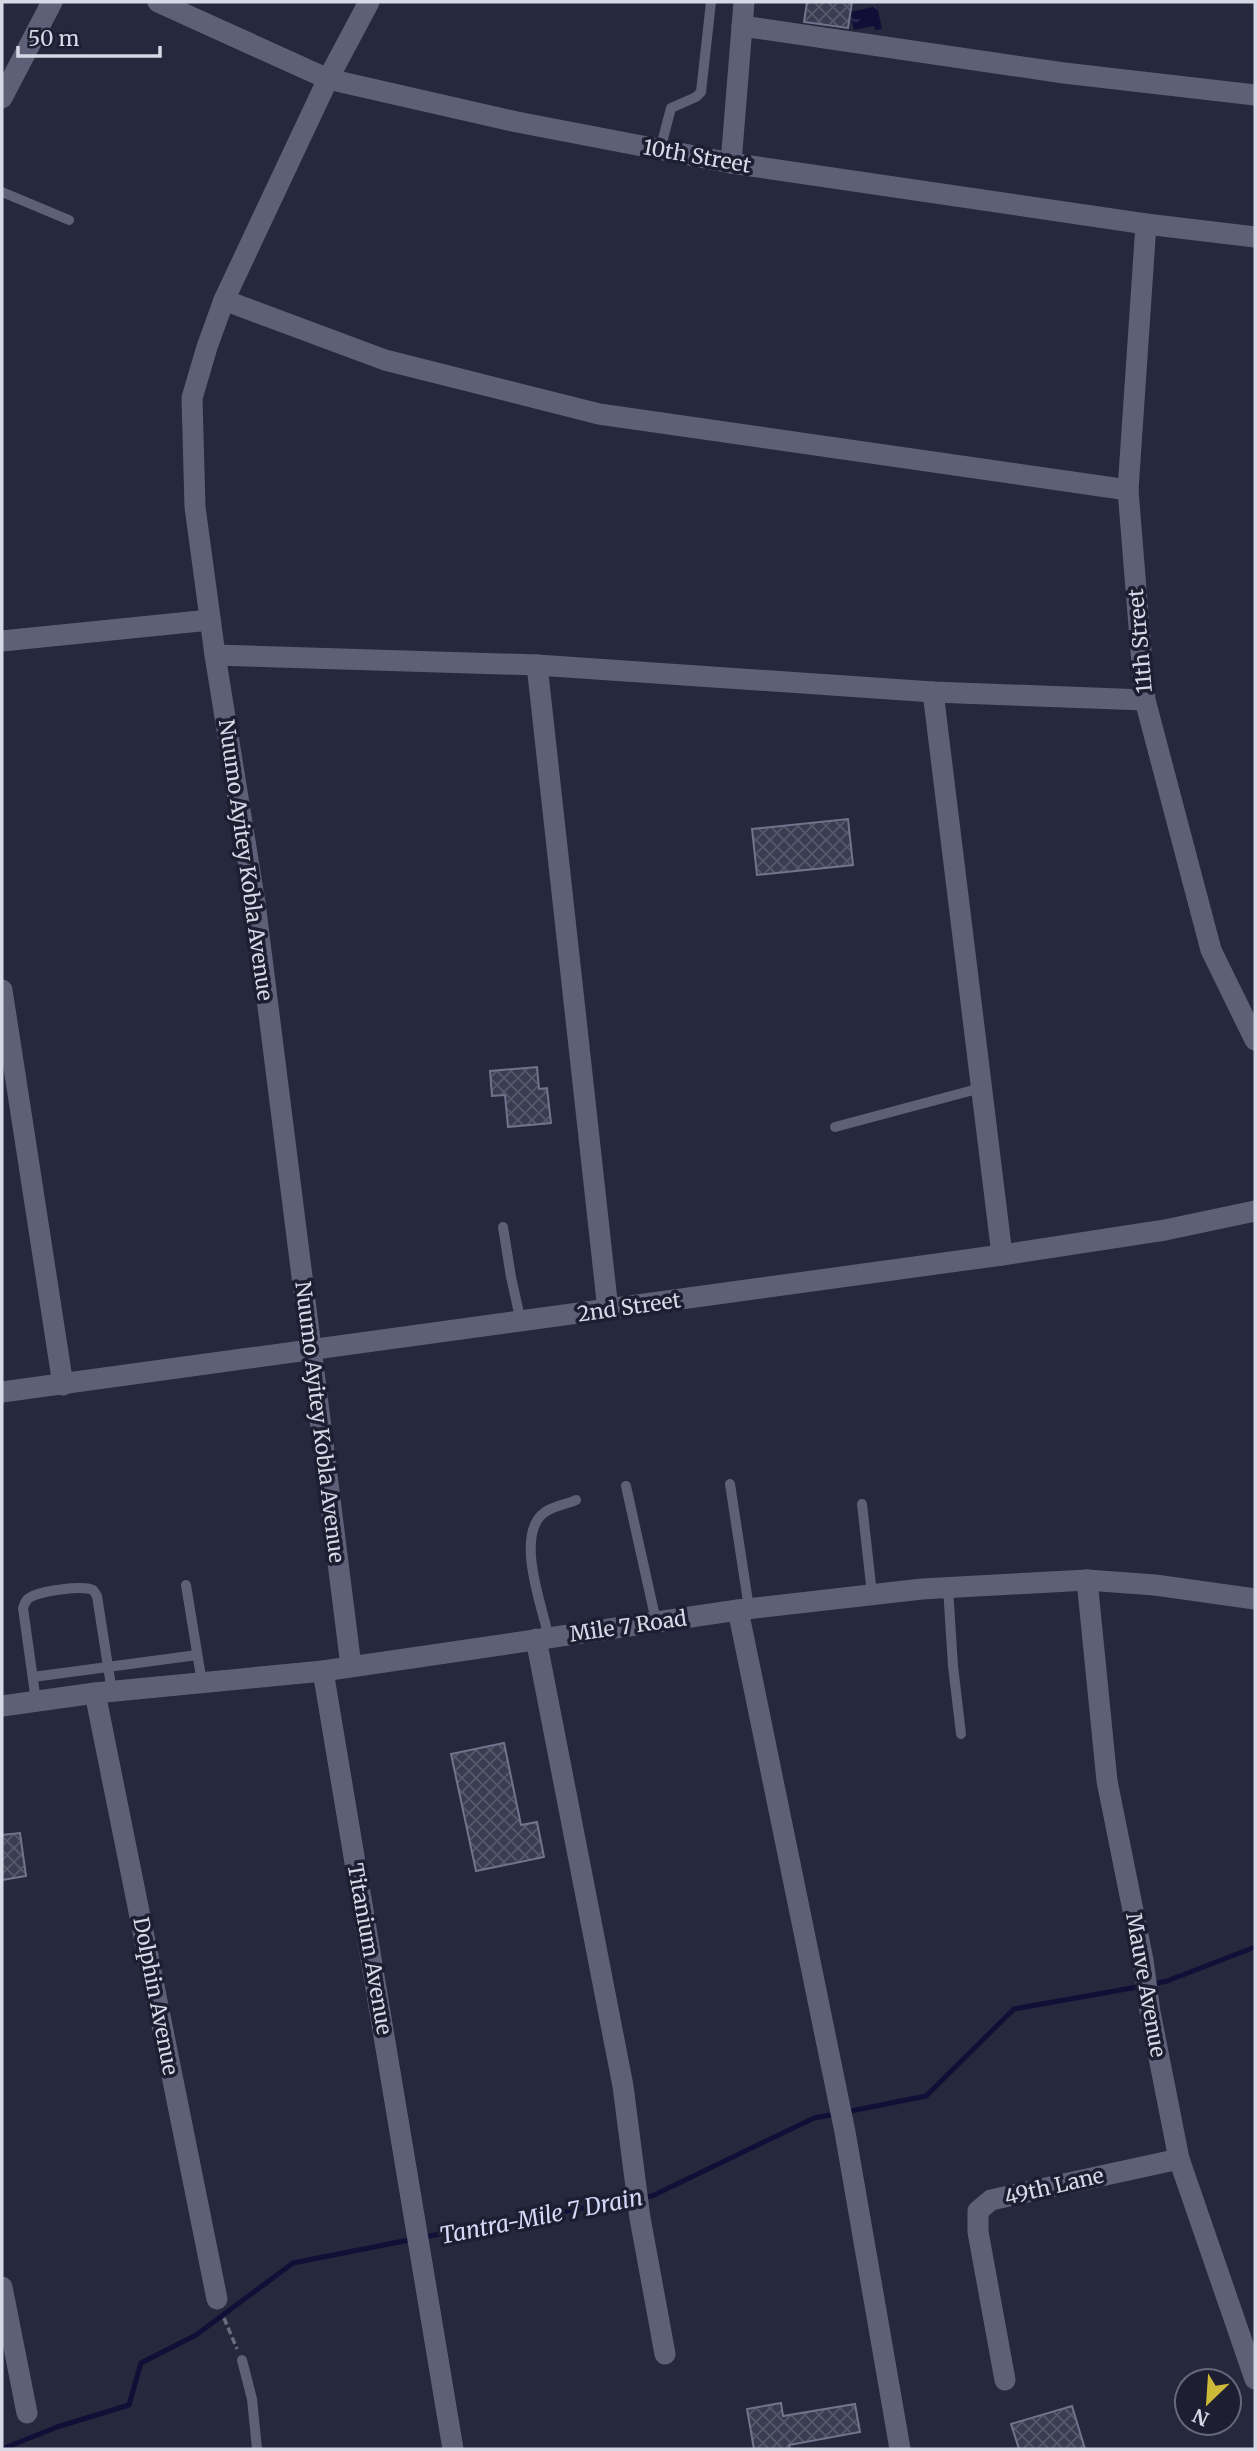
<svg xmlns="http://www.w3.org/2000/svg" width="1257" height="2451" viewBox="0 0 1257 2451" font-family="Merriweather,serif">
<defs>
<pattern id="water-ripples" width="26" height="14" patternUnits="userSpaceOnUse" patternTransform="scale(1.75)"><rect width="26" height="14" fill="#110f37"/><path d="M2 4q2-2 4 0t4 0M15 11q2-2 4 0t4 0" fill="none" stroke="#333154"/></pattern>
<pattern id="building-cross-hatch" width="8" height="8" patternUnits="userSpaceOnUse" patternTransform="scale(1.75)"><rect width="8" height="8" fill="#3a3c52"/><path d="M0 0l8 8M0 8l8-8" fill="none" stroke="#56586b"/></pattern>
</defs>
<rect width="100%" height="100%" fill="#26283d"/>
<!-- water -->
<polygon fill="url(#water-ripples)" points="877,6 882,29 875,30 874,26 854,30 850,12"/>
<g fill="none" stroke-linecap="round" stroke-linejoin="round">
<!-- stream -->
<g stroke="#110f37" stroke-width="5">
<polyline points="1153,1984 1167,1981 1255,1947"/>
<polyline points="846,2112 926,2096 1014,2009 1143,1986"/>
<polyline points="644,2197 652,2196 814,2118 836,2114"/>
<polyline points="423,2237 634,2199"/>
<polyline points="2,2449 57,2427 129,2405 141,2363 196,2335 293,2263 414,2239"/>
</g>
</g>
<!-- building -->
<g fill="url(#building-cross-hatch)" stroke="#71748d" stroke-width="2">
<polygon points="807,2 852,2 848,28 804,22"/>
<polygon points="848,819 853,865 757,875 752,829"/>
<polygon points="537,1067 539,1089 547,1088 551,1123 508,1127 505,1095 492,1096 490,1071"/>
<polygon points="504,1743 521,1825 537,1822 544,1857 476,1871 451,1754"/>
<polygon points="20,1833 26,1876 2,1880 2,1835"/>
<polygon points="781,2403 783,2416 855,2404 860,2432 789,2445 790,2449 754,2449 747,2409"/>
<polygon points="1072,2406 1085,2449 1019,2449 1011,2424"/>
</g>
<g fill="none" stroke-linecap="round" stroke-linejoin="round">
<!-- path -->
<polyline stroke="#696b7d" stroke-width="3.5" stroke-dasharray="7 3.5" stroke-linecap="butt" points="224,2318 237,2349"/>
<!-- lane -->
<g stroke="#5e6078" stroke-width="10">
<polyline points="660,150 671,108 696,97 701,92 711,2"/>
<polyline points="2,192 69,220"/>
<polyline points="835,1127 981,1088"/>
<polyline points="503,1227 511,1277 521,1322"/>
<polyline points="730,1484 749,1608"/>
<polyline points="626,1486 656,1621"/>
<polyline points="862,1504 872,1594"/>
<polyline points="186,1585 202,1683"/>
<polyline points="948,1588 953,1666 961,1734"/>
<path d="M549,1638C542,1606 514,1534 545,1512C554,1506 567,1504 576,1500"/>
<polyline points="33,1677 197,1655"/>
<path d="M36,1701L23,1608C25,1603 25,1601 29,1598C39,1591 83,1585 93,1590L97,1596L112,1692"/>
<polyline points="242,2360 252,2399 257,2449"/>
</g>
<!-- street -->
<g stroke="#5e6078" stroke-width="21">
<polyline points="158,2 328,79 517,122 731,163 1146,224 1255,237"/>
<polyline points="742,26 1064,73 1255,95"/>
<polyline points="2,98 52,2"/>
<polyline points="731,163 744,2"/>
<polyline points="1146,224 1128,490 1145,700 1211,950 1255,1040"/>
<polyline points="224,300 385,360 599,414 1128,490"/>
<polyline points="2,641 210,620"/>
<polyline points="215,655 537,665 933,692 1145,700"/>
<polyline points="537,665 608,1310"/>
<polyline points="933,692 1002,1255"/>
<polyline points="2,990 63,1385"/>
<polyline points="2,1392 1002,1255 1165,1230 1255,1211"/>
<polyline points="1087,1580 1107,1781 1143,1960 1150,2012 1179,2159 1255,2379"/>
<polyline points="738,1610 845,2132 900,2449"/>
<polyline points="536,1639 623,2086 640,2218 665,2354"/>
<polyline points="351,1666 255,903 215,655 195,507 192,398 207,347 224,300 328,79 369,2"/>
<polyline points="323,1671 453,2449"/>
<polyline points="95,1693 217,2299"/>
<polyline points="2,2287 27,2413"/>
<polyline points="1005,2380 978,2232 978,2211 991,2200 1179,2159"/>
</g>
<!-- secondary -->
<polyline stroke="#5e6078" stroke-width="21" points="2,1706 95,1693 323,1671 738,1610 922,1589 1087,1580 1155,1585 1255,1599"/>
</g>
<g text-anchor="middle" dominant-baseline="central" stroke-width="7" stroke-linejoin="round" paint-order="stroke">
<!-- street labels -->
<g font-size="21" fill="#d7d9e6" stroke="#1d1e32">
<text transform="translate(697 156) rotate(10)">10th Street</text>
<text transform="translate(1140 641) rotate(-95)">11th Street</text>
<text transform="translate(246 860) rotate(82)">Nuumo Ayitey Kobla Avenue</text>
<text transform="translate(629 1307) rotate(-8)">2nd Street</text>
<text transform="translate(320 1422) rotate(83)">Nuumo Ayitey Kobla Avenue</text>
<text transform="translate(628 1626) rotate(-8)">Mile 7 Road</text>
<text transform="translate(370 1949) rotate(80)">Titanium Avenue</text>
<text transform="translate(1146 1985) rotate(80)">Mauve Avenue</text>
<text transform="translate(156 1996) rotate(79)">Dolphin Avenue</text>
<text transform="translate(1054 2186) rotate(-13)">49th Lane</text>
</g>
<!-- water labels -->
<g font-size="23" font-style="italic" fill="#d5d9f8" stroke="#1d1e32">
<text transform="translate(541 2216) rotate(-11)">Tantra-Mile 7 Drain</text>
</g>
</g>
<!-- border -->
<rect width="1257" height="2451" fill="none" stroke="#d7d9e6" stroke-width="7"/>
<!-- north arrow -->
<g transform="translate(1208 2402) rotate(205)"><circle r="33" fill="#1d1e32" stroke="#67697a" stroke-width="2"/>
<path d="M0-5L12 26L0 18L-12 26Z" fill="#cdb938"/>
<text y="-10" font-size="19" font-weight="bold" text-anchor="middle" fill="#d7d9e6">N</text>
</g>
<!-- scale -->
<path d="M18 46v10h142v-10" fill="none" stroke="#d7d9e6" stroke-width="3.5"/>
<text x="28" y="46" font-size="21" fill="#d7d9e6" stroke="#1d1e32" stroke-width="5" paint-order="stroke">50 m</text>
</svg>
